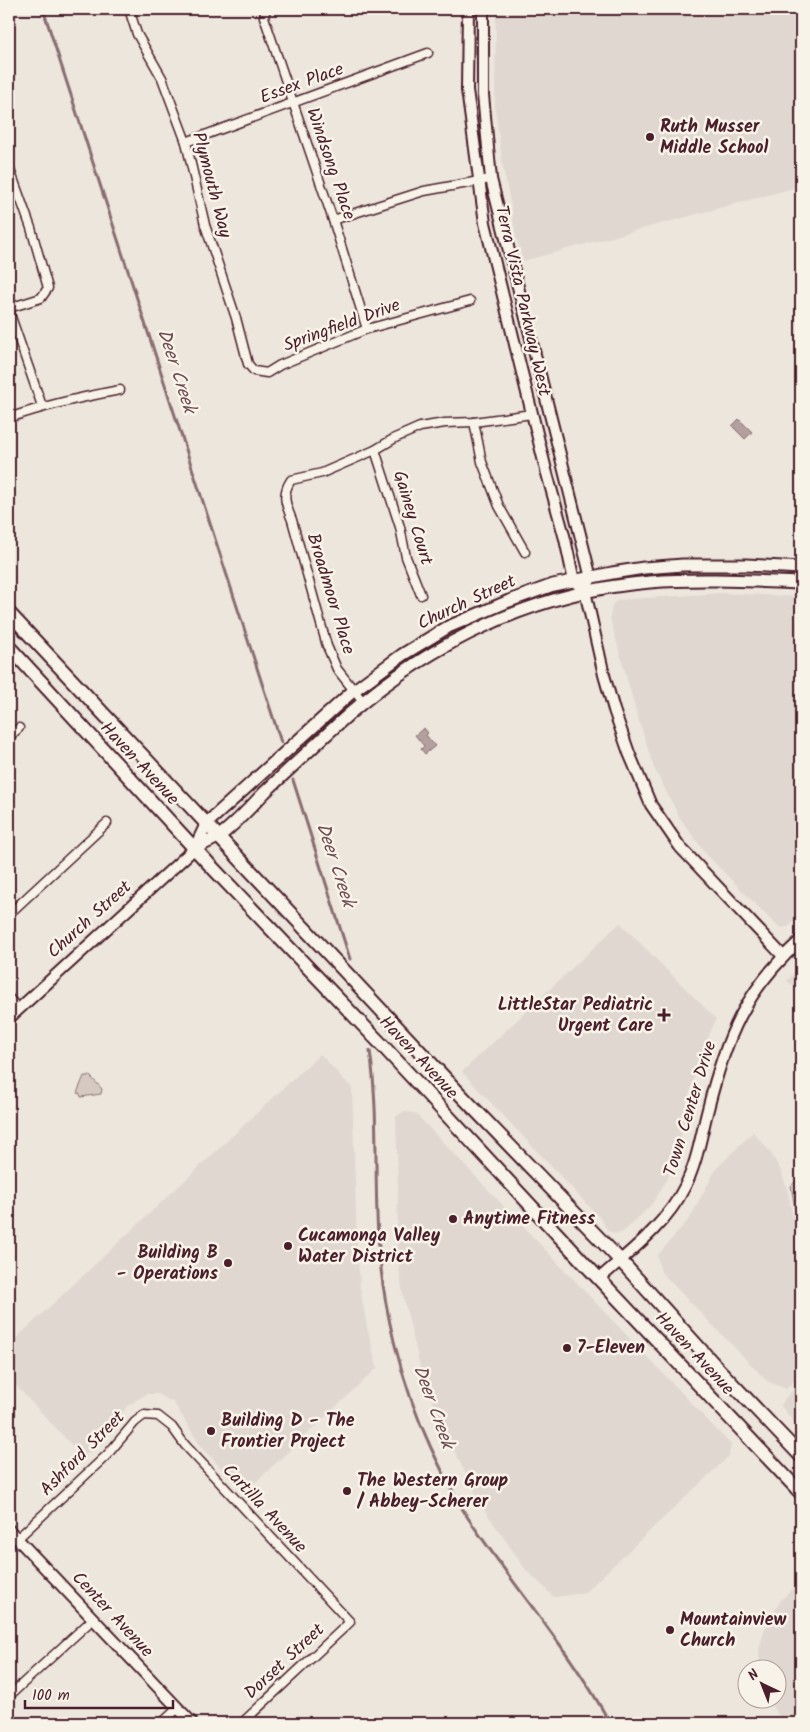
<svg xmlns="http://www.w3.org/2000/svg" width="810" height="1732" viewBox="0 0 810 1732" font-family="Kalam,sans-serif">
<rect width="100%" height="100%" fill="#ece6dd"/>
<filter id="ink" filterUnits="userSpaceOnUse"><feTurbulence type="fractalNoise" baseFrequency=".02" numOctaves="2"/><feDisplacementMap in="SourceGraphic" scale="10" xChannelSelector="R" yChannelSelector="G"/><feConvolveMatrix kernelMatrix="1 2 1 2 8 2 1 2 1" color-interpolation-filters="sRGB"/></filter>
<g filter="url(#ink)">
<!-- built -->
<g fill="#e0d7d0">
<polygon points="496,9 801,9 801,186 523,261 515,233 512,211 503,167 495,107"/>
<polygon points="722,593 801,597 801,916 789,926 782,928 775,924 706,854 680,818 654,768 636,711 610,618 612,605 618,600"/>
<polygon points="620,923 716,1019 702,1052 687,1102 684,1125 673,1165 668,1177 656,1198 648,1208 623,1232 616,1234 608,1231 601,1219 462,1072"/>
<polygon points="801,965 801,992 787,981"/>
<polygon points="320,1054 352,1088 357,1245 360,1288 367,1327 377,1368 245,1492 202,1448 174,1403 158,1394 146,1394 127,1406 112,1428 96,1446 83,1457 9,1378 9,1345"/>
<polygon points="404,1111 416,1114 731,1445 729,1456 584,1593 554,1597 526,1570 481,1505 453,1448 423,1379 403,1295 397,1253 398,1185 396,1117"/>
<polygon points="753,1132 770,1152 781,1171 788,1192 793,1219 801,1236 801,1375 786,1389 767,1381 661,1272 657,1256 690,1218 716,1169"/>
<polygon points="801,1382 801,1431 781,1406 785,1398"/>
<polygon points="801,1581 801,1723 784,1723 768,1700 778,1700 778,1670 760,1669 759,1650 764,1631 781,1600"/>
</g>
<!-- green -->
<g fill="#d5c9c2" stroke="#907476">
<polygon points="84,1076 90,1076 102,1089 101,1094 81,1097 80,1094 77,1093"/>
<polygon points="801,1176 801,1233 796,1214 791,1186"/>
</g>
<!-- water -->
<g fill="#b39f9d" stroke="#896c6f">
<polygon points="739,419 752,432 745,439 732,426"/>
<polygon points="424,728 428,733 426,735 435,746 425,754 421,749 424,746 415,735"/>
</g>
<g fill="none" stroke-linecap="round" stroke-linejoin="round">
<!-- stream -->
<g stroke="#896c6f" stroke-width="3">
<polyline points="43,9 281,742"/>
<polyline points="293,780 350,959"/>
<path d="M370,1051C379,1112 374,1174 378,1236C382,1306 401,1384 431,1448C442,1471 454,1496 468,1518C514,1587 570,1650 610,1723"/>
</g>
<defs>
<g id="minor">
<polyline points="129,9 137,34 162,78 186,142 205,225 236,318 248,364 254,371 267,373 280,365 367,329 470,301"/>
<polyline points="266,9 264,17 333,220 367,329"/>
<polyline points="186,142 428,53"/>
<polyline points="9,167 31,228 48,288 41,298 9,308"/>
<polyline points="333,220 424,191 485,180"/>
<polyline points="9,311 42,406"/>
<path d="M9,418C46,405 82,397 120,390"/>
<polyline points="474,422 482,462 499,506 525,552"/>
<polyline points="375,450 400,527 406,557 421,595"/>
<path d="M363,702L337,669L327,646L292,520C286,505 281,495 291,480L322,473L375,450L395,438L420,427L445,423L474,422L532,414"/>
<polyline points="9,737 19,728"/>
<polyline points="9,914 107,823"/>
<polyline points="9,998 18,1009"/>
<polyline points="13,1538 17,1539 107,1455 135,1422 144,1415 158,1416 172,1427 185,1445 350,1622 242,1723"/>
<polyline points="9,1696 93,1619"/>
<polyline points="162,1723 178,1708"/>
</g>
<g id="tertiary">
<polyline points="468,9 467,90 485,223 546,470 565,539 574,581 585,591 604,675 614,710 629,753 651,805 680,847 783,956"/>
<polyline points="483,9 483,95 491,179 591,578 588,584"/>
<polyline points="9,1018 195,848"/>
<path d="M599,1279C629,1252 666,1225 684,1188C697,1164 701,1135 708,1109C726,1037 745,990 801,940"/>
<polyline points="9,1530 192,1723"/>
</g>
<g id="secondary">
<polyline points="195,848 207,823 353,691 402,655 448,627 509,601 553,585 612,573 644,568 683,565 746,565 801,568"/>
<path d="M195,848C203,844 211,841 219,836C234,826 252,805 265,792C293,766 320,740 348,715C432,641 538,591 650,582C700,578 751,581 801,583"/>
</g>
<g id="primary">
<polyline points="9,613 457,1091 620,1260 721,1372 801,1456"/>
<polyline points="9,647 208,863 382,1045 585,1264 801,1493"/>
</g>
</defs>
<!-- minor casing -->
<use href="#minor" stroke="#4a1f2b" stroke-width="11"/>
<!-- tertiary casing -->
<use href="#tertiary" stroke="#4a1f2b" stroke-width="14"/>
<!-- secondary casing -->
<use href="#secondary" stroke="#4a1f2b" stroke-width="15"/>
<!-- primary casing -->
<use href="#primary" stroke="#4a1f2b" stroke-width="16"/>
<!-- minor -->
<use href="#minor" stroke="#f7f3e8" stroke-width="8"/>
<!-- tertiary -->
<use href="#tertiary" stroke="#f7f3e8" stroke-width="10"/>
<!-- secondary -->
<use href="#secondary" stroke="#f7f3e8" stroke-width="11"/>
<!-- primary -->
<use href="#primary" stroke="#f7f3e8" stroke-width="12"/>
</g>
</g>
<!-- markers -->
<g fill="#4a1f2b" stroke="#f7f3e8" stroke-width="2">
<circle cx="650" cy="137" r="5"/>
<path d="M661.5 1007.5h5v5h5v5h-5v5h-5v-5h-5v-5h5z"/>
<circle cx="453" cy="1219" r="5"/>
<circle cx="288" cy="1246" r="5"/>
<circle cx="228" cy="1263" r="5"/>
<circle cx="567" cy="1348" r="5"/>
<circle cx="211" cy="1431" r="5"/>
<circle cx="347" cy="1491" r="5"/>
<circle cx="670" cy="1630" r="5"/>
</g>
<g text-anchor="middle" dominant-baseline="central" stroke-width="5" stroke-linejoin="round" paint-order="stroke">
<!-- street labels -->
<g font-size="18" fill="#4a1f2b" stroke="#f7f3e8">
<text transform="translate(302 84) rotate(-20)">Essex Place</text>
<text transform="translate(330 164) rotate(71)">Windsong Place</text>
<text transform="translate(211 185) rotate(75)">Plymouth Way</text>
<text transform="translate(522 301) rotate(77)">Terra Vista Parkway West</text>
<text transform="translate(342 326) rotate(-20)">Springfield Drive</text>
<text transform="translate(412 518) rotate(73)">Gainey Court</text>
<text transform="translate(330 594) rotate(73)">Broadmoor Place</text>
<text transform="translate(467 603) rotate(-25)">Church Street</text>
<text transform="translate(139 764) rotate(47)">Haven Avenue</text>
<text transform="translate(90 920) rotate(-42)">Church Street</text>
<text transform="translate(418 1058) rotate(47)">Haven Avenue</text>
<text transform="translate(691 1109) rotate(-73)">Town Center Drive</text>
<text transform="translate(694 1354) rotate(47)">Haven Avenue</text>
<text transform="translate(83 1454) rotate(-45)">Ashford Street</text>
<text transform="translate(264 1509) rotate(47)">Cartilla Avenue</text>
<text transform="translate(112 1615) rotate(47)">Center Avenue</text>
<text transform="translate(285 1662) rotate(-43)">Dorset Street</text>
</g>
<!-- poi labels -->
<g font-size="18" font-weight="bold" fill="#4a1f2b" stroke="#f7f3e8" text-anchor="start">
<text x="660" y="127">Ruth Musser<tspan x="660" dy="21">Middle School</tspan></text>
<text x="653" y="1005" text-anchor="end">LittleStar Pediatric<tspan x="653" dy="21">Urgent Care</tspan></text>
<text x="463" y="1219">Anytime Fitness</text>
<text x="298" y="1236">Cucamonga Valley<tspan x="298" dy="21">Water District</tspan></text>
<text x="218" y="1253" text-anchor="end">Building B<tspan x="218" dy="21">- Operations</tspan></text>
<text x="577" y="1348">7-Eleven</text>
<text x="221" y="1421">Building D - The<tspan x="221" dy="21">Frontier Project</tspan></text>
<text x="357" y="1481">The Western Group<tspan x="357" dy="21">/ Abbey-Scherer</tspan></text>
<text x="680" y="1620">Mountainview<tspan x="680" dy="21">Church</tspan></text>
</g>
<!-- water labels -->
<g font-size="19" font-style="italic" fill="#6f4c53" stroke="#f7f3e8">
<text transform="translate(176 371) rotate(72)">Deer Creek</text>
<text transform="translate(335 865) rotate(72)">Deer Creek</text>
<text transform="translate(433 1407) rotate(70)">Deer Creek</text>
</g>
</g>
<!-- margin -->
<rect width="810" height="1732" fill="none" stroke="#f7f3e8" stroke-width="30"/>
<rect x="15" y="15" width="780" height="1702" fill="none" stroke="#4a1f2b" stroke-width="2" filter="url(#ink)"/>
<!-- north arrow -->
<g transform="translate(762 1684) rotate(317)"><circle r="24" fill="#f7f3e8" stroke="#b29e9c"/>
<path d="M0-4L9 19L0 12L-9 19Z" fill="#4a1f2b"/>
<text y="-8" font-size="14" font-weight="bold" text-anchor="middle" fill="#4a1f2b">N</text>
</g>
<!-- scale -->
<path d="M25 1700v8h148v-8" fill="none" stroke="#4a1f2b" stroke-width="2.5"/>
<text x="32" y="1700" font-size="15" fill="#4a1f2b" stroke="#f7f3e8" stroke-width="4" paint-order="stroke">100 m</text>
</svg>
